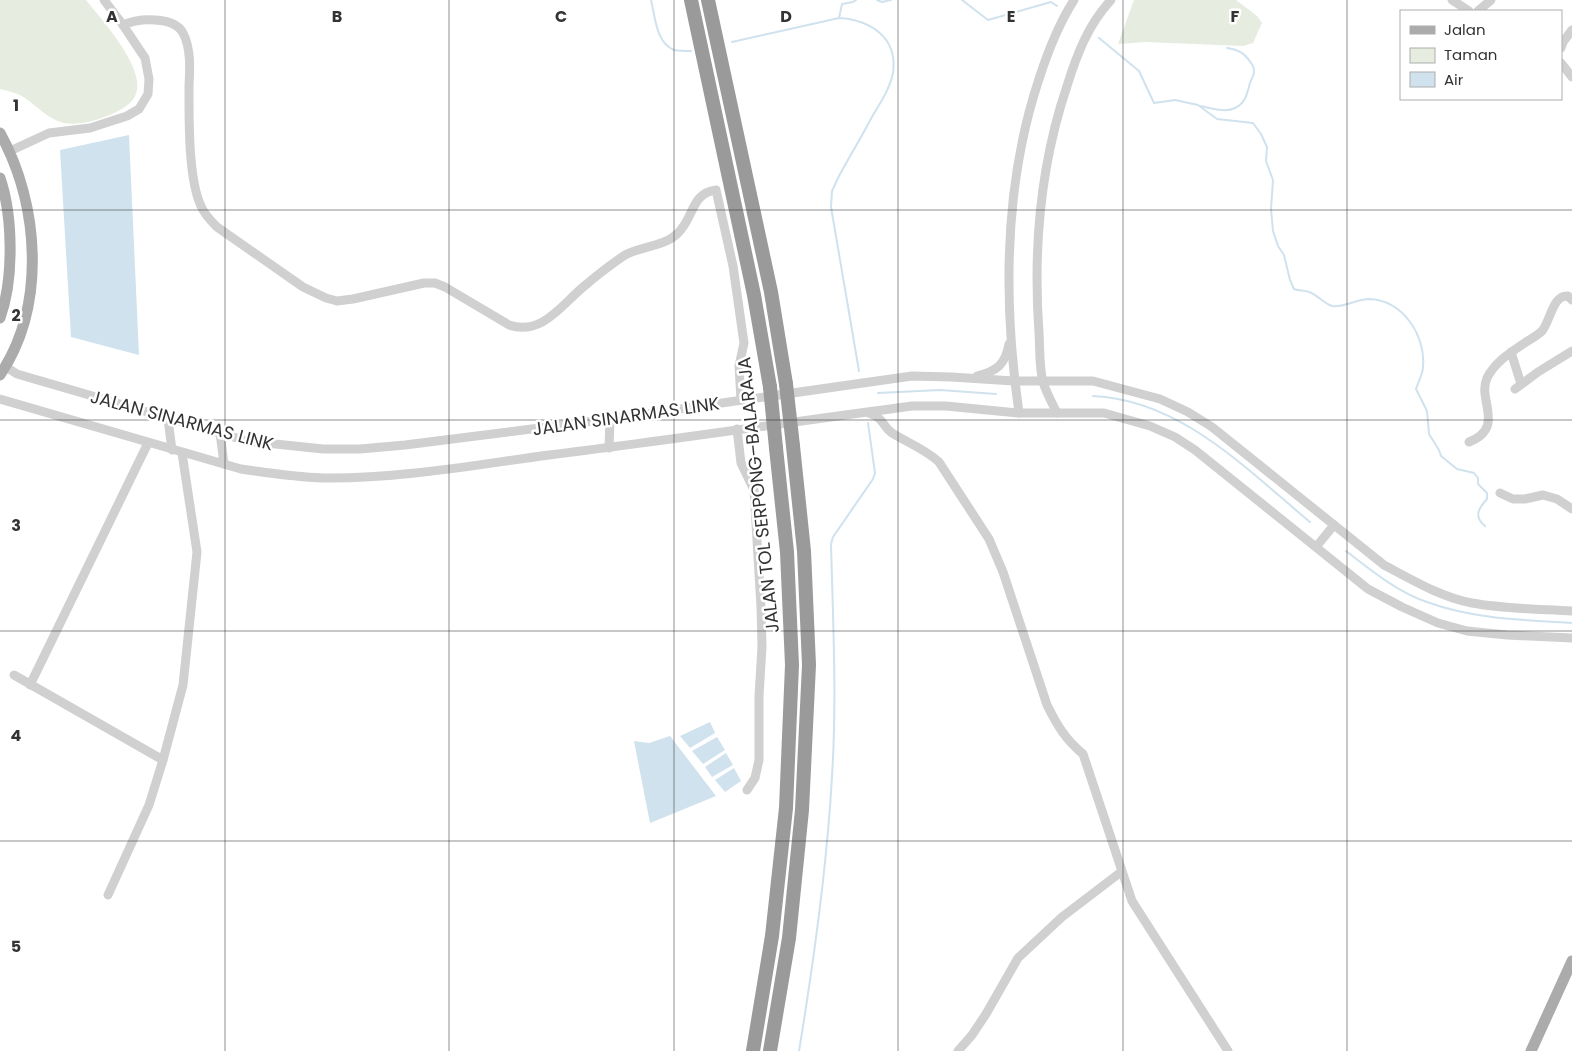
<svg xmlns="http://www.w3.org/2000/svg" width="1572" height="1051" viewBox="0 0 1572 1051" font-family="Poppins,sans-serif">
<rect width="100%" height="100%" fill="#fff"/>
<!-- green -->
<g fill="#e6ecdf">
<path d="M0,0H86C101,19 151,73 134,98C129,106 120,110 112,114C98,120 79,126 64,123C48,119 38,107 25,98C18,93 8,91 0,89Z"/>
<polygon points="1134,0 1236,0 1257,16 1262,23 1253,43 1243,46 1145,42 1118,44"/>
</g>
<!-- water -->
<g fill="#cfe2ee">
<polygon points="129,135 139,355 71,337 60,150"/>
<polygon points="710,722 715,733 690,748 680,736"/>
<polygon points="670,736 716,796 650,823 634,741 649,743"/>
<polygon points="717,737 725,750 703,764 692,751"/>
<polygon points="726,753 733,765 712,777 705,767"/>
<polygon points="734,768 741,781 725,792 715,780"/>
</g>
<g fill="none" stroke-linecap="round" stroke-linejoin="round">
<!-- stream -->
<g stroke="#cfe2ee" stroke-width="2">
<path d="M651,0C655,16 656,43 674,50C679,51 686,51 691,51"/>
<polyline points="877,0 882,2 891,0"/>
<polyline points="962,0 988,20 1051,2 1057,6"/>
<polyline points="839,18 842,4 853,2 856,0"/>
<path d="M1099,38L1139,71L1154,103L1175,100L1198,105L1217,119L1253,123L1261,134L1267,147L1266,161L1273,180L1271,209L1273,231L1278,246L1284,255L1290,280L1294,289C1299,291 1304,290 1309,292C1318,295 1323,303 1332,306C1343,308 1357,299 1369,299C1403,300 1426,336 1423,367C1423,374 1418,382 1416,389L1427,411L1429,434L1439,450L1441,456L1457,469L1474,473L1478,478V484L1487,493V499C1479,508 1473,516 1485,526"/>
<path d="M732,42L839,18C870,20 898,37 893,73C890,88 881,102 873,115C862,136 850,156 839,176L832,191L831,207L859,371"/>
<path d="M1200,106C1211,108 1225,113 1235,108C1246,103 1247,93 1250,83C1251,79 1254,76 1254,72C1255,65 1244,53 1238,51C1235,49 1231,49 1227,48"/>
<polyline points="878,393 940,390 996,394"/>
<path d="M1093,396C1181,400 1246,469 1310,522"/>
<path d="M1346,551C1371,570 1397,592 1427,602C1473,619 1524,620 1572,623"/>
<path d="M799,1051C814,960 827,868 832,776C837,699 833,621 831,544L833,537L873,479L875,473L868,423"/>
</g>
<!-- minor -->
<g stroke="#d0d0d0" stroke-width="9">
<polyline points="1452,0 1469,11"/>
<polyline points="1478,11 1491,0"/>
<path d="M123,25C138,18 174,16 183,33C191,48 190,69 189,86C189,117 188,179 201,206C204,214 211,221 217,227L303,287L326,298L337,301L353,299L424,283H435L445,287L509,325C541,336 561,306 582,288C596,276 610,265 625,255C641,246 664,247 678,233C694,218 691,193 716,190L733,266L744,343L739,366L741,400"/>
<polyline points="1561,48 1563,42 1572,30"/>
<polyline points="1561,63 1572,77"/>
<polyline points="10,151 49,133 90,128 127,116 139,109 148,94 149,79 145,58 123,25 104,0"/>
<polyline points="1511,352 1521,384"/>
<path d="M6,367L17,374L247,441L323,449H360L405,445L610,419L912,376L951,377L1014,381H1093L1160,399L1188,412L1212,427L1384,565C1412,580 1441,597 1472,603C1505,609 1539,609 1572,611"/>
<path d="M977,376C997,371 1005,365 1009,344"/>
<polyline points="1515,389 1538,372 1572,351"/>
<path d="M0,399L241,469C268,473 296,477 323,478C399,479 474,465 549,455C670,440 791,422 912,406H946L1019,413H1104L1150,426L1175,437L1195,450L1368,589L1402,607L1438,623L1467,631L1507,635L1572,638"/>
<path d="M869,413C885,419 882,426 892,433C908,443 925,449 939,462L989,539L1003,572L1047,705C1057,725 1065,739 1083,754L1132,901L1228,1051"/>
<path d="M1019,413C1003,301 1003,187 1039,79C1048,51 1058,25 1074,0"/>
<path d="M1057,413C1052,403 1046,392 1043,382C1039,367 1040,348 1039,333C1033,249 1040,166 1067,86C1077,54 1088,25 1111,0"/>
<polyline points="168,419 172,450"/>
<polyline points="737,429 741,463 754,490 761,607 762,647 759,696 759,760 755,778 747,790"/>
<polyline points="220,433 224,464"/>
<path d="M1469,442C1506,427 1477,400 1487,378C1495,362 1511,352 1526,342C1531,339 1538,335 1542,331C1550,322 1553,294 1568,296L1572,300"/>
<polyline points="609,448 610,419"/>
<polyline points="1500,493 1513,499 1525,499 1543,495 1557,499 1572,509"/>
<polyline points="1316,547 1334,525"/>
<polyline points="14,675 163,760"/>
<polyline points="30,685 148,443"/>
<polyline points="108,895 149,805 163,760 183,685 197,552 182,453"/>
<polyline points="958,1051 972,1035 986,1014 1018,958 1062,917 1121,872"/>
</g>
<!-- major -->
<g stroke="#ababab" stroke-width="11">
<path d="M0,133C39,204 47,305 0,375"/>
<path d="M0,178C13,216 14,279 0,318"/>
<polyline points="1531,1051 1572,961"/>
</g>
<!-- highway -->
<g stroke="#9a9a9a" stroke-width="14">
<polyline points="691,0 754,295 770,387"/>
<polyline points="708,0 771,292 786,384"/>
<polyline points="753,1051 772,936 786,808 792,665 787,552 776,448"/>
<polyline points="770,1051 789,938 802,810 809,665 804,551 793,446"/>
</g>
<!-- highway-bridge -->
<g stroke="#9a9a9a" stroke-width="14">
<polyline points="786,384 793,446"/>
<polyline points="770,387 776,448"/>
</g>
</g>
<!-- grid -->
<path fill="none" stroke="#333" stroke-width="1" stroke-opacity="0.55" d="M225,0V1051M449,0V1051M674,0V1051M898,0V1051M1123,0V1051M1347,0V1051M0,210H1572M0,420H1572M0,631H1572M0,841H1572"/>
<g text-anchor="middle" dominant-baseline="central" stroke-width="5" stroke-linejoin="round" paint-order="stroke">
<!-- street labels -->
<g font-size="18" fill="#333" stroke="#fff">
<text transform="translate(626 416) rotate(-8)">JALAN SINARMAS LINK</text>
<text transform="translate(182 420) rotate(15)">JALAN SINARMAS LINK</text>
<text transform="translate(758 495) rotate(-96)">JALAN TOL SERPONG–BALARAJA</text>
</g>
</g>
<g font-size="16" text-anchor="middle" font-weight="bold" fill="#333" stroke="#fff" stroke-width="5" stroke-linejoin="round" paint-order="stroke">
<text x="112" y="22">A</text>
<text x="337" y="22">B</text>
<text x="561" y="22">C</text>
<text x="786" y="22">D</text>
<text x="1011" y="22">E</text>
<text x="1235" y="22">F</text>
<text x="16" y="111">1</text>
<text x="16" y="321">2</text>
<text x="16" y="531">3</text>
<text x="16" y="741">4</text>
<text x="16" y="952">5</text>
</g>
<!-- legend -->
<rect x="1400" y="10" width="162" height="90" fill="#ffffff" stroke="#adadad"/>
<rect x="1410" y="26" width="25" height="8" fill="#ababab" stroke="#adadad"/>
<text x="1444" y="35" font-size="15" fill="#333333">Jalan</text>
<rect x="1410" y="48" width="25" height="15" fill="#e6ecdf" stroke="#adadad"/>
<text x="1444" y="60" font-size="15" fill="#333333">Taman</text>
<rect x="1410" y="72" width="25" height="15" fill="#cfe2ee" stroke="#adadad"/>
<text x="1444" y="85" font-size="15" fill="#333333">Air</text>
</svg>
